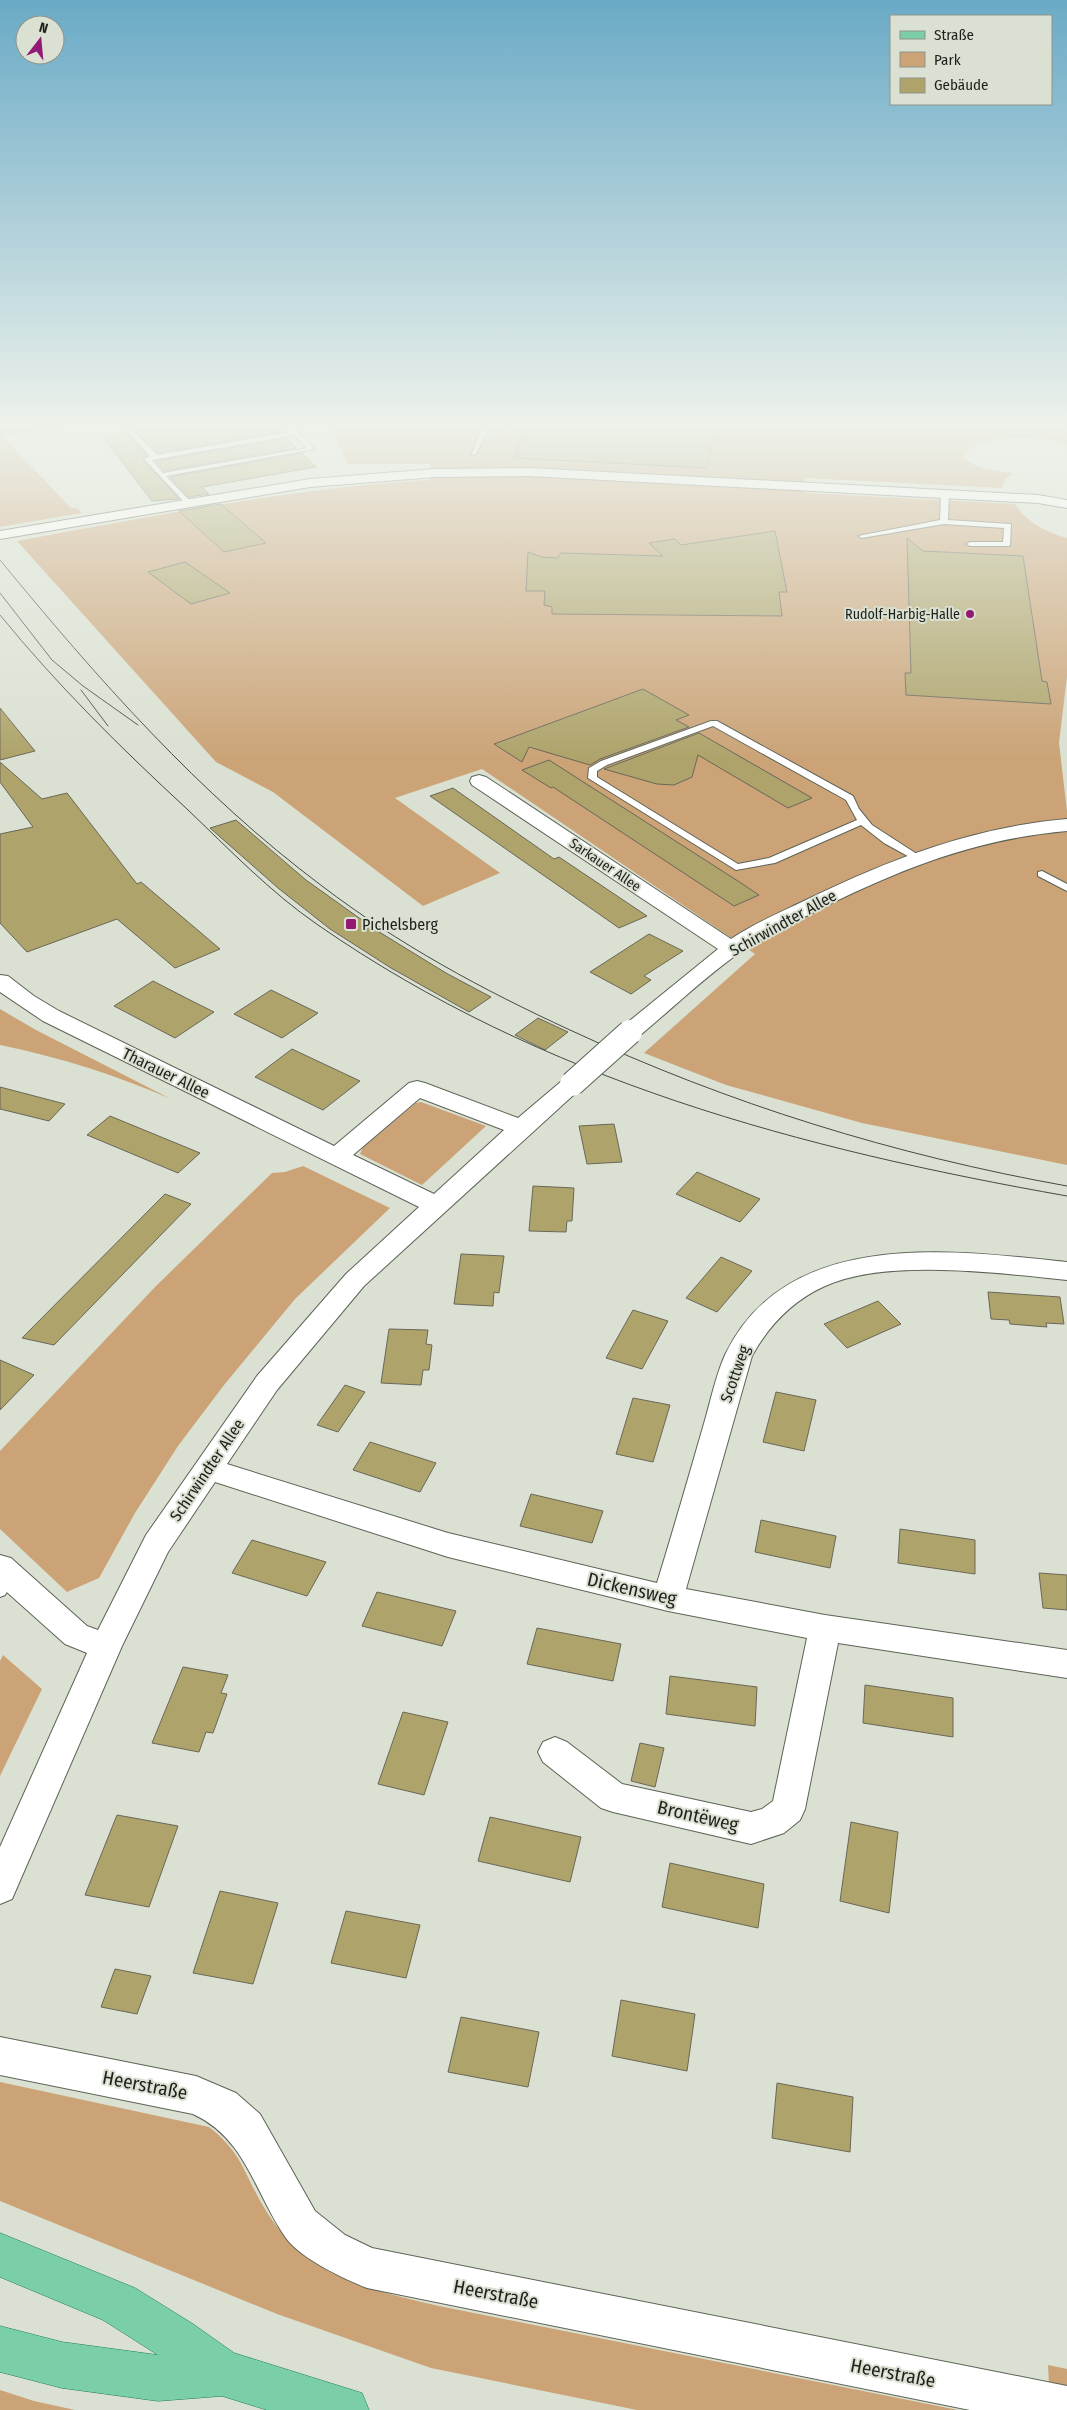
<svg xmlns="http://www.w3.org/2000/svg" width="1067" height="2410" viewBox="0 0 1067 2410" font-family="'Fira Sans Condensed',sans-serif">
<rect width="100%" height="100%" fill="#dae1d2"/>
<!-- green -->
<g fill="#cba377">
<polygon points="0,422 100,422 3,437 71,508 77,508 82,513 0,527"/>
<path d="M328,422H1067V445C1032,435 997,433 964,452L963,458C977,469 995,471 1013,473L1005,480L1002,488L805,478V493L1015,504C1027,523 1046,532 1067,538V676L1059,743L1067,811V1165L862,1123L726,1085L644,1053L755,954L482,769L395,798L500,873L423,906L273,792L216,762L17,541C154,516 291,488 430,480V464H348Z"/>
<path d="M0,1009L36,1030L171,1099C116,1075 59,1057 0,1045Z"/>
<polygon points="421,1102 486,1126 422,1185 360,1154 363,1147 416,1103"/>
<polygon points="303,1166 390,1208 295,1299 224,1385 178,1446 135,1513 99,1578 67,1592 0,1529 0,1451 156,1286 272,1173 285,1172"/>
<polygon points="3,1655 42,1689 0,1776 0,1661"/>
<path d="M0,2082L209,2127C241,2152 243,2171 262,2204C302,2275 371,2291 444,2307L958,2410H637L431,2368L277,2314L0,2201Z"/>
<polygon points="1048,2365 1067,2369 1067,2388 1049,2385"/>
<polygon points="0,2390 34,2401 75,2410 0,2410"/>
</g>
<!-- building -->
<g fill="#aea36a" stroke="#6a6759">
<polygon points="169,422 270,422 280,432 158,453 136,432 152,429 148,425"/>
<polygon points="528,422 716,422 707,468 514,458"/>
<polygon points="126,433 147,455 143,460 179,499 152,501 103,437"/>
<polygon points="286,438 296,448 164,471 156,461"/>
<polygon points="302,453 316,467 202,487 209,494 189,497 170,477"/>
<polygon points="221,504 266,543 224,552 179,511"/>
<polygon points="775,531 787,592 779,592 782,616 552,614 552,607 544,605 545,591 526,591 528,552 541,557 558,558 561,553 663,556 649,543 675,539 681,545"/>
<polygon points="907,538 923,551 1023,556 1042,681 1047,682 1051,704 906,695 905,673 911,673"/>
<polygon points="185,562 230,593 191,604 148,572"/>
<polygon points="643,689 689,715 676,720 689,727 600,759 590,765 529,747 522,762 494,744"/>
<polygon points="0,708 35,751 0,760"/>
<polygon points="699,733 812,798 788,808 698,755 692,777 674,785 657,784 604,769"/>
<polygon points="549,760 741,883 759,895 734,906 553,787 551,788 522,770"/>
<polygon points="0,762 42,799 67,793 137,884 141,882 220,949 175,968 117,919 27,952 0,923 0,834 33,827 0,782"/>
<polygon points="453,788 554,859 559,857 647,916 619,928 430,796"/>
<polygon points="236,820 306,880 376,930 446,973 491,997 469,1012 391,968 330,929 278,888 210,828"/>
<polygon points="649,934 683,951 644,976 651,980 631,994 590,972"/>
<polygon points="153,981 188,999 214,1012 175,1038 114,1006"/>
<polygon points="271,990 318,1013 282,1038 234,1014"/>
<polygon points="538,1018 568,1032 545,1050 515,1035"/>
<polygon points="292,1049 360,1081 323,1110 255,1077"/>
<polygon points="0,1087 65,1104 49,1121 0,1109"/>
<polygon points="110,1116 200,1153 178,1173 87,1135"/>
<polygon points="614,1124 622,1162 587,1164 579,1126"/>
<polygon points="697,1172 760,1199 740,1222 676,1194"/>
<polygon points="533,1186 574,1188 572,1221 567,1221 566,1232 529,1231"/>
<polygon points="165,1194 191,1204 54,1345 22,1338"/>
<polygon points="461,1254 504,1256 499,1293 494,1292 493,1306 454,1304"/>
<polygon points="721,1257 752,1271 717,1312 686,1298"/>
<polygon points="988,1292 1060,1297 1064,1324 1046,1323 1047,1327 1010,1324 1009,1320 991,1319"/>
<polygon points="878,1301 901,1324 847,1348 824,1324"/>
<polygon points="633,1310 668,1321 642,1369 606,1358"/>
<polygon points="389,1329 428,1330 426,1344 432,1345 429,1370 423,1370 421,1385 381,1383"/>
<polygon points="0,1360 34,1375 0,1410"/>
<polygon points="345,1385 365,1392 338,1432 317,1425"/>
<polygon points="776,1392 816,1400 804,1451 763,1442"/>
<polygon points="633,1398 670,1405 653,1462 616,1454"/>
<polygon points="370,1442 436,1463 420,1492 353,1470"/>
<polygon points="531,1494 603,1511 592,1543 520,1526"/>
<polygon points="761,1520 836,1536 830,1568 755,1552"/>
<polygon points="900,1529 975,1540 975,1574 898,1563"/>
<polygon points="252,1540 326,1562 307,1596 232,1573"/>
<polygon points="1039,1573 1067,1575 1067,1610 1043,1608"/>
<polygon points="377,1592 456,1611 442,1646 362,1626"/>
<polygon points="537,1628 621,1644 613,1681 527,1664"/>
<polygon points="183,1667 228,1675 221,1693 227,1694 213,1733 206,1732 199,1752 152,1743"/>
<polygon points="670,1676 757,1687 755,1726 666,1714"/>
<polygon points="865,1685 953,1698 953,1737 863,1723"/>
<polygon points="403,1712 448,1722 424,1795 378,1784"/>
<polygon points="640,1743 664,1748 655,1787 631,1781"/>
<polygon points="117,1815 178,1826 149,1907 85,1895"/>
<polygon points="490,1817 581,1837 570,1882 478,1861"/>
<polygon points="851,1822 898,1832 889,1913 840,1901"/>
<polygon points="670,1863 764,1884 758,1928 662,1907"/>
<polygon points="220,1891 278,1903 253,1984 193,1973"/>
<polygon points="346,1911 420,1925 406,1978 331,1963"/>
<polygon points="115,1969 151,1976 137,2014 101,2007"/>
<polygon points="621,2000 695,2014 687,2071 612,2056"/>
<polygon points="461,2017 539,2032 528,2087 448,2072"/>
<polygon points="777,2083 853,2097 850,2152 772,2138"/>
</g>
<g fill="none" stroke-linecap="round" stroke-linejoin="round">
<defs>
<g id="service">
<path d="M131,422H141L129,427L157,455L290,432L281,422H288L315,449L166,476L190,501V505H187L144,459L150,456L123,427L125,424ZM294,435L307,448L163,473L152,460Z"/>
<polygon points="485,422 491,422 476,454 471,455"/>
<polygon points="945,492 949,494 948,520 1011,524 1010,546 970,546 966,544 970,542 1003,542 1004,528 944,524 862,538 858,536 940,520 941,494"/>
<path d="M711,721H717L853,796L859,809L872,825L923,858L918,861L915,860L884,843L861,825L775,863L736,870L588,778L589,768L601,761ZM713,726L846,800L857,820L769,858L738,864L597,777V771L607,765Z"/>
<polygon points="1042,871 1067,884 1067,891 1038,876 1038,872"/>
<polygon points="9,1570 14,1572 17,1576 5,1595 0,1597 0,1578 4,1572"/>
</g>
<g id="minor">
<polygon points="529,468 1038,495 1067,500 1067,508 1038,503 529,476 435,477 310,487 0,539 0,531 310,479 435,469"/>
<path d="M479,775L486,777L731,939C755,923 781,912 806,900C890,859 974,827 1067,819V831C975,839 898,870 816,911C793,923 768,933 746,948C708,974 674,1007 638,1037L630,1039L622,1037L619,1032L622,1027L718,949L472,785L470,781L472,777Z"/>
<path d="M0,975L8,976L34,996L59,1011L334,1146L409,1083L417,1081L425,1083L518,1118L564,1079L572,1077L580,1079L584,1084L580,1089L364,1286L277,1390L227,1464L448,1533L657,1583C673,1531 688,1479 703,1427C710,1404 715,1377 725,1355C786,1227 951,1250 1067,1262V1280C999,1273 887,1258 825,1286C792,1301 769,1325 752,1356L686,1589L825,1615L1067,1650V1678L838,1643L805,1809L800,1820L784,1833L751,1844L613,1812L601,1808L543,1762L538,1752L543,1742L555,1737L567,1742L622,1784L751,1812L762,1809L773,1801L807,1638L668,1611L448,1557L215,1482L168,1552L122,1646L12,1899L0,1904V1847L87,1653L65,1644L0,1586V1555L11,1558L87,1626L98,1630L146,1535L257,1376L346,1274L419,1207L43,1021L0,992ZM420,1098L504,1130L434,1194L353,1155Z"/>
<path d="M0,2037L196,2076L236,2093L260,2114L315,2211L345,2235L372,2248L1067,2386V2410H970L367,2288C344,2279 300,2258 286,2238C255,2194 246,2138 193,2114L0,2075Z"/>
</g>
<polygon id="primary" points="0,2233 135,2288 193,2324 234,2353 362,2393 369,2410 267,2410 222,2396 158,2401 62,2388 0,2372 0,2326 62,2342 158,2355 103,2320 0,2277"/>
</defs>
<!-- service casing -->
<use href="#service" stroke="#5d6356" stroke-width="2"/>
<!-- minor casing -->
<use href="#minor" stroke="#5d6356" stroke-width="2"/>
<!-- primary casing -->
<use href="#primary" stroke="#207d52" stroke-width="1"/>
<!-- service -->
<use href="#service" fill="#fff" fill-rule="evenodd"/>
<!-- minor -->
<use href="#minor" fill="#fff" fill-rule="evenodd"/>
<!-- primary -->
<use href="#primary" fill="#7acfa9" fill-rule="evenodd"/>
<!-- tram -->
<g stroke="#464a42" stroke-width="1">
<path d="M0,560C97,678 199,794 322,886C398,944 483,990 570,1030C729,1104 894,1155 1067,1186"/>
<polyline points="0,593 52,660 83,686 138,725"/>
<path d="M0,615C57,685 121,748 187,809C229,849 270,892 318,925C543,1081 801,1149 1067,1196"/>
<polyline points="81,690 108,726"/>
</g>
<defs>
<polyline id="minor-bridge" points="572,1084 630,1032"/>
</defs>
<!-- minor-bridge casing -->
<use href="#minor-bridge" stroke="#5d6356" stroke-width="26" stroke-linecap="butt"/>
<!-- minor-bridge -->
<use href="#minor-bridge" stroke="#fff" stroke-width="24"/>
</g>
<!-- sky -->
<linearGradient id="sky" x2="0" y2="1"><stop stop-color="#6aaac6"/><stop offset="0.56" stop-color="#eef2eb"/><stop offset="1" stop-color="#eef2eb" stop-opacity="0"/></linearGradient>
<rect width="1067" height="759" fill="url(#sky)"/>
<!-- markers -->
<g fill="#941974" stroke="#dae1d2" stroke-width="2">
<circle cx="970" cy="614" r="5"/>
<rect x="345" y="918" width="12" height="12" rx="2.5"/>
</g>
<g text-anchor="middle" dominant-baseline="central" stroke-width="4" stroke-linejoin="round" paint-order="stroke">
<!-- far-poi labels -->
<g font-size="14" fill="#1e201b" stroke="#dae1d2" text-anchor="end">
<text x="960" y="614">Rudolf-Harbig-Halle</text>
</g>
<!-- far-street labels -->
<g font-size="14" fill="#1e201b" stroke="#dae1d2">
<text transform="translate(605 865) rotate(34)">Sarkauer Allee</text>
</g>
<!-- street labels -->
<g font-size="16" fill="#1e201b" stroke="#dae1d2">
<text transform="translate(783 923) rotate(-29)">Schirwindter Allee</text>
<text transform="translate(166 1073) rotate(26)">Tharauer Allee</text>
<text transform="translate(735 1374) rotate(-71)">Scottweg</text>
<text transform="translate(207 1470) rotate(-56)">Schirwindter Allee</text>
</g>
<!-- poi labels -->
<g font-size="16" fill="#1e201b" stroke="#dae1d2" text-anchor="start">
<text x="362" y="924">Pichelsberg</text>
</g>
<!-- near-street labels -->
<g font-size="19" fill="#1e201b" stroke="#dae1d2">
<text transform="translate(632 1589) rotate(13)">Dickensweg</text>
<text transform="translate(698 1816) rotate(13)">Brontëweg</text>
<text transform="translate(145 2085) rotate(11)">Heerstraße</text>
<text transform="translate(496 2294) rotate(11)">Heerstraße</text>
<text transform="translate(893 2373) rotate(11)">Heerstraße</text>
</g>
</g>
<!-- legend -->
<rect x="890" y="15" width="162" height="90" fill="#dae1d2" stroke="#8f9489"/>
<rect x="900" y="31" width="25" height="8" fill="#7acfa9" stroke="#8f9489"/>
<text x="934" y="40" font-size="15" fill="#1e201b">Straße</text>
<rect x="900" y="52" width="25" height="15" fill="#cba377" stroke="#8f9489"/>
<text x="934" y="65" font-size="15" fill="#1e201b">Park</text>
<rect x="900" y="78" width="25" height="15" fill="#aea36a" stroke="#8f9489"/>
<text x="934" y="90" font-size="15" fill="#1e201b">Gebäude</text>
<!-- north arrow -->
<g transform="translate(40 40) rotate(16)"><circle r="24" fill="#dae1d2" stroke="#8f9489"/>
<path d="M0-4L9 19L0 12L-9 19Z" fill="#941974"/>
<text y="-8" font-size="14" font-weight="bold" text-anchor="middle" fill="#1e201b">N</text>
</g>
</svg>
